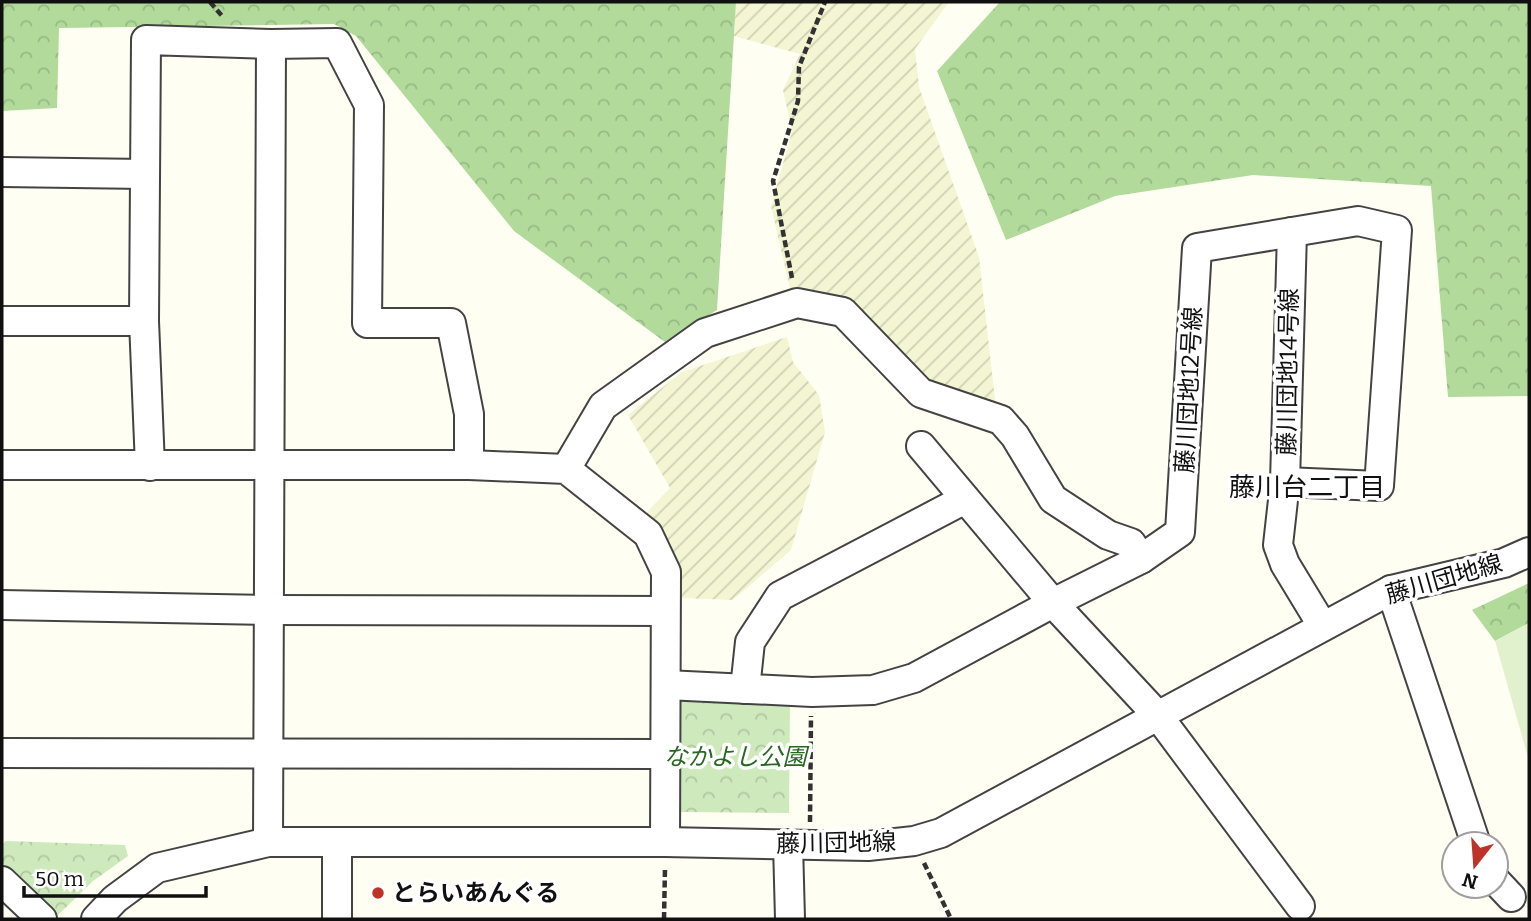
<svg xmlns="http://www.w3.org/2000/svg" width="1531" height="921" viewBox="0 0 1531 921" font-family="Bitter,'Noto Sans JP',serif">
<defs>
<pattern id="farmland-furrows" width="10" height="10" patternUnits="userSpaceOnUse" patternTransform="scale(1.75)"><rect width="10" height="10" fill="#f4f5d3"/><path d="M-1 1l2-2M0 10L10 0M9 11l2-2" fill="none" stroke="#d0d1b4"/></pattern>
<pattern id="forest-crowns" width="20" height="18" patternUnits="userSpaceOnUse" patternTransform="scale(1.75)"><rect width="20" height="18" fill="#b1da9b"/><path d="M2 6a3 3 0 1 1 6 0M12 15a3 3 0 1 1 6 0" fill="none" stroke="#97ba84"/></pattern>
<pattern id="park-crowns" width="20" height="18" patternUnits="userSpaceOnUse" patternTransform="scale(1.75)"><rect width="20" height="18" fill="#cee9bc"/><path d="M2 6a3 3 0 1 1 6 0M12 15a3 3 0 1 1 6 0" fill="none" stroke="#b0c7a1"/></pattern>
</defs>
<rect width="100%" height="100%" fill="#fffef2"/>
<!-- farmland -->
<g fill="url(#farmland-furrows)">
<polygon points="736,2 949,2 915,49 919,87 979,257 998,426 929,407 841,317 795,310 771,206 792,132 783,90 800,54 734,36"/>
<polygon points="787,337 793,362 819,395 825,432 791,550 733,600 682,598 680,568 658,525 646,513 670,488 628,415 682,372"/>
</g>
<!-- forest -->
<g fill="url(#forest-crowns)">
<polygon points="2,2 736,2 717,310 665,342 514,231 356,36 334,24 59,28 57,108 2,111"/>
<polygon points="1000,2 1529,2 1529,396 1448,397 1431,186 1253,175 1115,196 1006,240 937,71"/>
<polygon points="1529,583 1529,623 1495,641 1472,610"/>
</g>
<!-- park -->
<g fill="url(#park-crowns)">
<polygon points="681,700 790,701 789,813 680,812"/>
<polygon points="6,841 125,845 128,856 93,881 58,915 2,863 2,844"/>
</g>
<!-- pitch -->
<polygon fill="#e1f1ce" points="1529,623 1529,761 1495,641"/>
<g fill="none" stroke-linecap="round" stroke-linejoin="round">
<defs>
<g id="minor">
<polyline points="2,172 145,174"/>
<polyline points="1292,232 1285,482 1278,545 1285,564 1322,625"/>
<polyline points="2,321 144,321"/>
<polyline points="921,446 1053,603 1159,717 1300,906"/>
<polyline points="2,465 469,465 566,469 648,534 666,572 665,842"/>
<polyline points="150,466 144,321 146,40 271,44 337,43 369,105 367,323 451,323 469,414 469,465"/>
<polyline points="566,469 603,406 705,333 797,303 843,312 921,393 1001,420 1015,436 1053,499 1108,535 1131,543 1141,559"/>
<polyline points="1391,590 1476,844"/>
<polyline points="2,605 268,610 665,611"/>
<polyline points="666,685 812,692 873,690 914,678 1053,603 1141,559 1180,532 1197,248 1358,221 1397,230 1379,486 1285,482"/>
<polyline points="745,689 750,642 780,596 965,499"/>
<polyline points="2,753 663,754"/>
<polyline points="268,842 271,44"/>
<polyline points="337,842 337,919"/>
<polyline points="788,844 790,919"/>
<polyline points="2,881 42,919"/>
<polyline points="1496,881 1511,897"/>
<polyline points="96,919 115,899 157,868 268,842 665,842 868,846 914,841 941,833 1391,590 1504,563 1529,552"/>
</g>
</defs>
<!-- minor casing -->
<use href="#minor" stroke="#434343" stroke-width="32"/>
<!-- path -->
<g stroke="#323232" stroke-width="4.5" stroke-dasharray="7 3.5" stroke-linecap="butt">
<polyline points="210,2 223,17"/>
<polyline points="792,278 773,181 798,101 799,67 825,2"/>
<polyline points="810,822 811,716"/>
<polyline points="924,863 951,919"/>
<polyline points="664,919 665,868"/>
</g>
<!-- minor -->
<use href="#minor" stroke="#fff" stroke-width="28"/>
</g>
<!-- markers -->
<circle fill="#be3329" stroke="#fff" stroke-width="2.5" cx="378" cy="893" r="7"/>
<g text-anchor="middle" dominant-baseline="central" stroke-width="7" stroke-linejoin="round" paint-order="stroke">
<!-- street labels -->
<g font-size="24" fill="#101010" stroke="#fff">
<text transform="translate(1288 372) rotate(-89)">藤川団地14号線</text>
<text transform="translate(1189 390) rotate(-87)">藤川団地12号線</text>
<text transform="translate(1444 579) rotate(-16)">藤川団地線</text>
<text transform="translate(836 843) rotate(-1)">藤川団地線</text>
</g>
<!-- park labels -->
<g font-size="24" font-style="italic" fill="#276720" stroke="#fff">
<text x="735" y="757">なかよし公園</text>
</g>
<!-- poi labels -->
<g font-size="24" font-weight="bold" fill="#101010" stroke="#fff" text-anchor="start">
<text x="392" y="893">とらいあんぐる</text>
</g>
<!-- neighbourhood labels -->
<g font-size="26" fill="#101010" stroke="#fff">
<text x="1307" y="487">藤川台二丁目</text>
</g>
</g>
<!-- border -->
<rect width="1531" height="921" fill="none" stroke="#101010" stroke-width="7"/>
<!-- north arrow -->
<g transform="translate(1475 865) rotate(197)"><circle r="33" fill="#ffffff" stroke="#9f9f9f" stroke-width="2"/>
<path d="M0-5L12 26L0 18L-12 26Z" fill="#be3329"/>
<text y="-10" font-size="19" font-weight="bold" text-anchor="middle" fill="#101010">N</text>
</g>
<!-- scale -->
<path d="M24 886v10h182v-10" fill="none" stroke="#101010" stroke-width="3.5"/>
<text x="35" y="886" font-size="21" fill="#101010" stroke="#ffffff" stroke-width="5" paint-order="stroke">50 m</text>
</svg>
